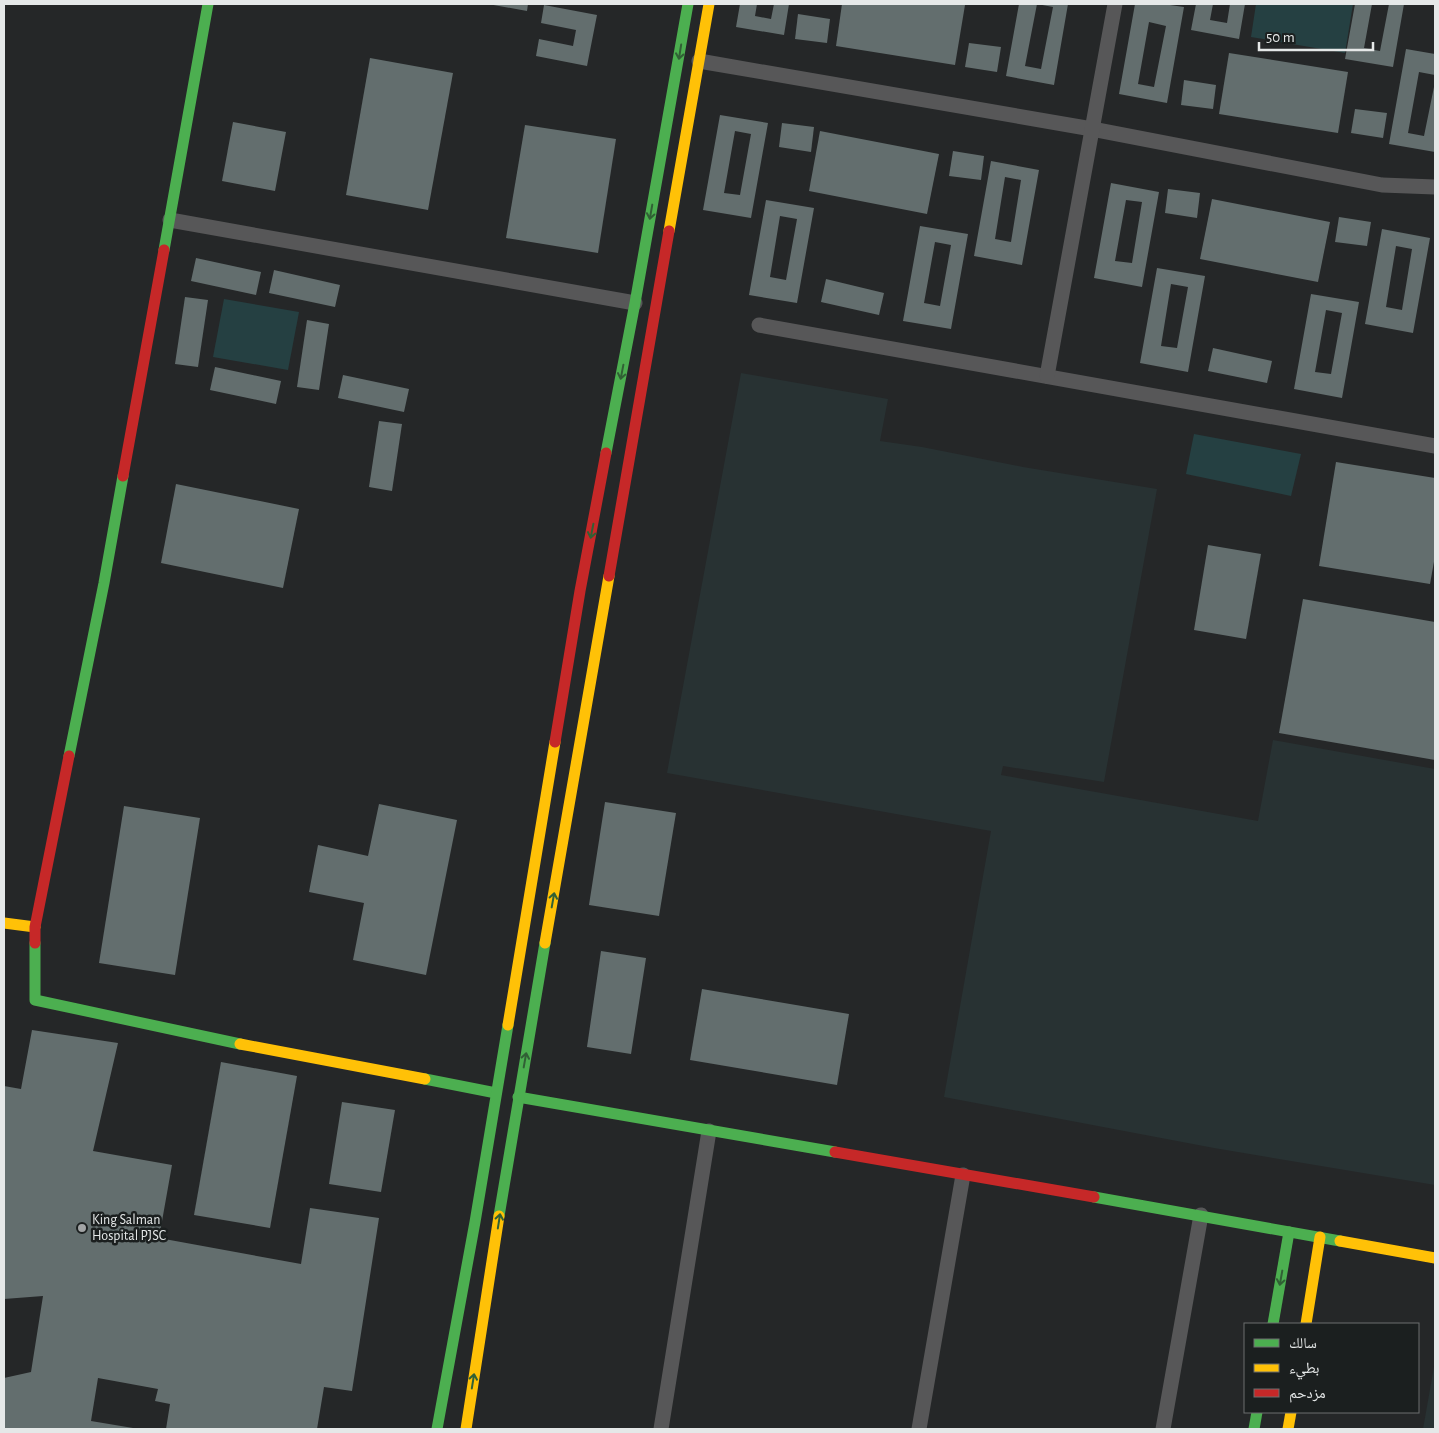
<svg xmlns="http://www.w3.org/2000/svg" width="1439" height="1433" viewBox="0 0 1439 1433" font-family="'Alegreya Sans','Noto Naskh Arabic',sans-serif">
<rect width="100%" height="100%" fill="#252728"/>
<!-- built -->
<g fill="#283233">
<polygon points="741,373 888,399 880,441 922,447 1023,467 1157,489 1104,782 1003,766 1001,775 1258,821 1273,740 1435,769 1435,1185 1214,1148 944,1097 991,831 667,773"/>
<polygon points="1435,1361 1435,1429 1423,1429"/>
</g>
<!-- green -->
<g fill="#254042">
<polygon points="1256,4 1353,4 1345,53 1251,37"/>
<polygon points="224,299 299,312 288,370 213,357"/>
<polygon points="1194,434 1301,454 1291,496 1186,474"/>
</g>
<!-- building -->
<g fill="#636e6e" fill-rule="evenodd">
<polygon points="488,4 528,4 527,11"/>
<polygon points="740,4 757,4 755,16 771,19 774,4 789,4 784,35 736,27"/>
<polygon points="842,4 965,5 955,65 836,46"/>
<polygon points="1019,4 1037,4 1025,66 1041,69 1053,7 1037,4 1068,4 1054,85 1006,76"/>
<path d="M1135,4H1163L1184,7L1167,103L1119,94ZM1149,22L1166,26L1154,87L1138,84Z"/>
<polygon points="1196,4 1213,4 1210,20 1227,23 1230,4 1245,4 1239,39 1191,30"/>
<polygon points="1355,4 1372,4 1364,48 1380,51 1389,4 1404,4 1393,67 1345,59"/>
<polygon points="544,5 597,15 587,66 536,56 539,39 573,46 576,30 541,23"/>
<polygon points="798,14 830,19 827,43 795,39"/>
<polygon points="969,43 1001,47 997,72 965,67"/>
<polygon points="1406,49 1435,54 1435,75 1419,72 1408,133 1424,136 1435,82 1435,152 1389,144"/>
<polygon points="1229,53 1348,72 1338,133 1219,114"/>
<polygon points="370,58 453,73 428,210 346,195"/>
<polygon points="1184,80 1216,85 1213,109 1181,105"/>
<polygon points="1355,109 1387,113 1383,138 1351,133"/>
<path d="M720,115L768,123L751,218L703,210ZM735,131L751,134L740,195L724,193Z"/>
<polygon points="233,122 286,132 275,191 222,181"/>
<polygon points="782,123 814,127 811,152 779,147"/>
<polygon points="525,125 616,139 598,253 506,238"/>
<polygon points="820,131 939,154 927,214 809,191"/>
<polygon points="953,151 984,156 981,180 949,176"/>
<path d="M991,161L1039,170L1022,265L974,256ZM1005,177L1021,180L1011,242L995,239Z"/>
<path d="M1111,183L1159,192L1142,287L1094,278ZM1126,200L1142,202L1132,263L1115,261Z"/>
<polygon points="1168,189 1200,193 1197,218 1165,213"/>
<polygon points="1212,199 1330,222 1318,282 1200,259"/>
<path d="M766,200L814,208L797,303L749,295ZM780,216L797,219L786,280L770,277Z"/>
<polygon points="1339,217 1371,222 1367,246 1335,242"/>
<path d="M920,226L968,234L951,329L903,321ZM935,242L951,245L940,306L924,303Z"/>
<path d="M1382,229L1430,238L1413,333L1365,324ZM1396,246L1412,249L1402,310L1386,307Z"/>
<polygon points="196,258 261,272 256,295 191,281"/>
<path d="M1157,268L1205,276L1188,372L1140,363ZM1171,284L1188,287L1177,348L1161,346Z"/>
<polygon points="274,270 340,285 335,307 269,293"/>
<polygon points="826,279 884,293 879,315 821,302"/>
<path d="M1311,294L1359,302L1342,398L1294,389ZM1326,310L1342,313L1331,374L1315,372Z"/>
<polygon points="185,297 208,300 198,367 175,364"/>
<polygon points="307,320 329,324 319,390 297,387"/>
<polygon points="1213,348 1272,361 1267,383 1208,371"/>
<polygon points="215,367 281,381 276,404 210,390"/>
<polygon points="343,375 409,389 404,412 338,398"/>
<polygon points="379,421 402,424 392,491 369,487"/>
<polygon points="1336,462 1435,478 1435,556 1430,584 1319,566"/>
<polygon points="176,484 299,509 283,588 161,563"/>
<polygon points="1208,545 1261,554 1246,639 1194,630"/>
<polygon points="1303,599 1435,622 1435,760 1279,733"/>
<polygon points="605,802 676,813 659,916 589,905"/>
<polygon points="379,804 457,820 426,975 353,960 364,903 309,892 318,845 368,856"/>
<polygon points="124,806 200,818 175,975 99,963"/>
<polygon points="601,951 646,958 631,1054 587,1047"/>
<polygon points="702,989 849,1014 837,1085 690,1060"/>
<polygon points="32,1030 118,1043 93,1151 172,1165 159,1238 301,1264 310,1208 379,1218 352,1391 324,1387 317,1429 166,1429 170,1404 155,1401 158,1389 98,1378 91,1421 139,1429 4,1429 4,1378 31,1372 43,1296 4,1299 4,1086 21,1089"/>
<polygon points="221,1062 297,1076 270,1228 194,1215"/>
<polygon points="342,1102 395,1110 381,1192 329,1184"/>
</g>
<g fill="none" stroke-linecap="round" stroke-linejoin="round">
<!-- street -->
<g stroke="#575758" stroke-width="15">
<polyline points="699,61 1092,129 1382,185 1435,187"/>
<polyline points="170,220 635,303"/>
<polyline points="759,325 1435,446"/>
<polyline points="1047,376 1115,4"/>
<polyline points="661,1429 709,1131"/>
<polyline points="919,1429 963,1175"/>
<polyline points="1163,1429 1201,1215"/>
</g>
<!-- fast -->
<g stroke="#4caf50" stroke-width="11">
<polyline points="164,250 208,4"/>
<polyline points="606,453 635,303 688,4"/>
<polyline points="69,756 104,583 123,476"/>
<polyline points="35,943 35,1000 240,1044"/>
<polyline points="425,1079 496,1093"/>
<polyline points="518,1097 835,1152"/>
<polyline points="1094,1197 1340,1241"/>
<polyline points="499,1216 545,943"/>
<polyline points="1273,1324 1289,1232"/>
<polyline points="437,1429 475,1222 508,1025"/>
<polyline points="1254,1429 1257,1412"/>
</g>
<!-- slow -->
<g stroke="#ffc107" stroke-width="11">
<polyline points="669,231 709,4"/>
<polyline points="4,923 35,927"/>
<polyline points="545,943 609,576"/>
<polyline points="508,1025 555,742"/>
<polyline points="240,1044 425,1079"/>
<polyline points="1340,1241 1435,1258"/>
<polyline points="1306,1324 1320,1237"/>
<polyline points="466,1429 499,1216"/>
<polyline points="1288,1429 1291,1412"/>
</g>
<!-- jam -->
<g stroke="#c62828" stroke-width="11">
<polyline points="123,476 164,250"/>
<polyline points="609,576 669,231"/>
<polyline points="555,742 580,591 606,453"/>
<polyline points="35,943 35,927 69,756"/>
<polyline points="835,1152 1094,1197"/>
</g>
</g>
<!-- one-way arrows -->
<defs><path id="oneway-shaft" d="M-6 0H5M1.5-3L5.5 0L1.5 3" fill="none" stroke-width="1.6" stroke-linecap="round" stroke-linejoin="round" transform="scale(1.25)"/></defs>
<g stroke="#316035">
<use href="#oneway-shaft" transform="translate(680 52) rotate(99)"/>
<use href="#oneway-shaft" transform="translate(651 212) rotate(100)"/>
<use href="#oneway-shaft" transform="translate(622 372) rotate(101)"/>
<use href="#oneway-shaft" transform="translate(592 531) rotate(101)"/>
<use href="#oneway-shaft" transform="translate(553 900) rotate(-80)"/>
<use href="#oneway-shaft" transform="translate(525 1060) rotate(-80)"/>
<use href="#oneway-shaft" transform="translate(499 1221) rotate(-81)"/>
<use href="#oneway-shaft" transform="translate(1281 1278) rotate(100)"/>
<use href="#oneway-shaft" transform="translate(473 1381) rotate(-81)"/>
</g>
<!-- markers -->
<circle fill="#a2a4a5" stroke="#1b1f1f" stroke-width="2" cx="82" cy="1228" r="5"/>
<g text-anchor="middle" dominant-baseline="central" stroke-width="5" stroke-linejoin="round" paint-order="stroke">
<!-- poi labels -->
<g font-size="14" fill="#e5e8e8" stroke="#1b1f1f" text-anchor="start">
<text x="92" y="1220">King Salman<tspan x="92" dy="16">Hospital PJSC</tspan></text>
</g>
</g>
<!-- border -->
<rect width="1439" height="1433" fill="none" stroke="#e5e8e8" stroke-width="10"/>
<!-- legend -->
<rect x="1244" y="1323" width="175" height="90" fill="#1b1f1f" stroke="#6c6f6f"/>
<rect x="1254" y="1339" width="25" height="8" fill="#4caf50" stroke="#6c6f6f"/>
<text x="1289" y="1348" font-size="15" fill="#e5e8e8">سالك</text>
<rect x="1254" y="1364" width="25" height="8" fill="#ffc107" stroke="#6c6f6f"/>
<text x="1289" y="1373" font-size="15" fill="#e5e8e8">بطيء</text>
<rect x="1254" y="1389" width="25" height="8" fill="#c62828" stroke="#6c6f6f"/>
<text x="1289" y="1398" font-size="15" fill="#e5e8e8">مزدحم</text>
<!-- scale -->
<path d="M1259 42v8h114v-8" fill="none" stroke="#e5e8e8" stroke-width="2.5"/>
<text x="1266" y="42" font-size="15" fill="#e5e8e8" stroke="#1b1f1f" stroke-width="4" paint-order="stroke">50 m</text>
</svg>
